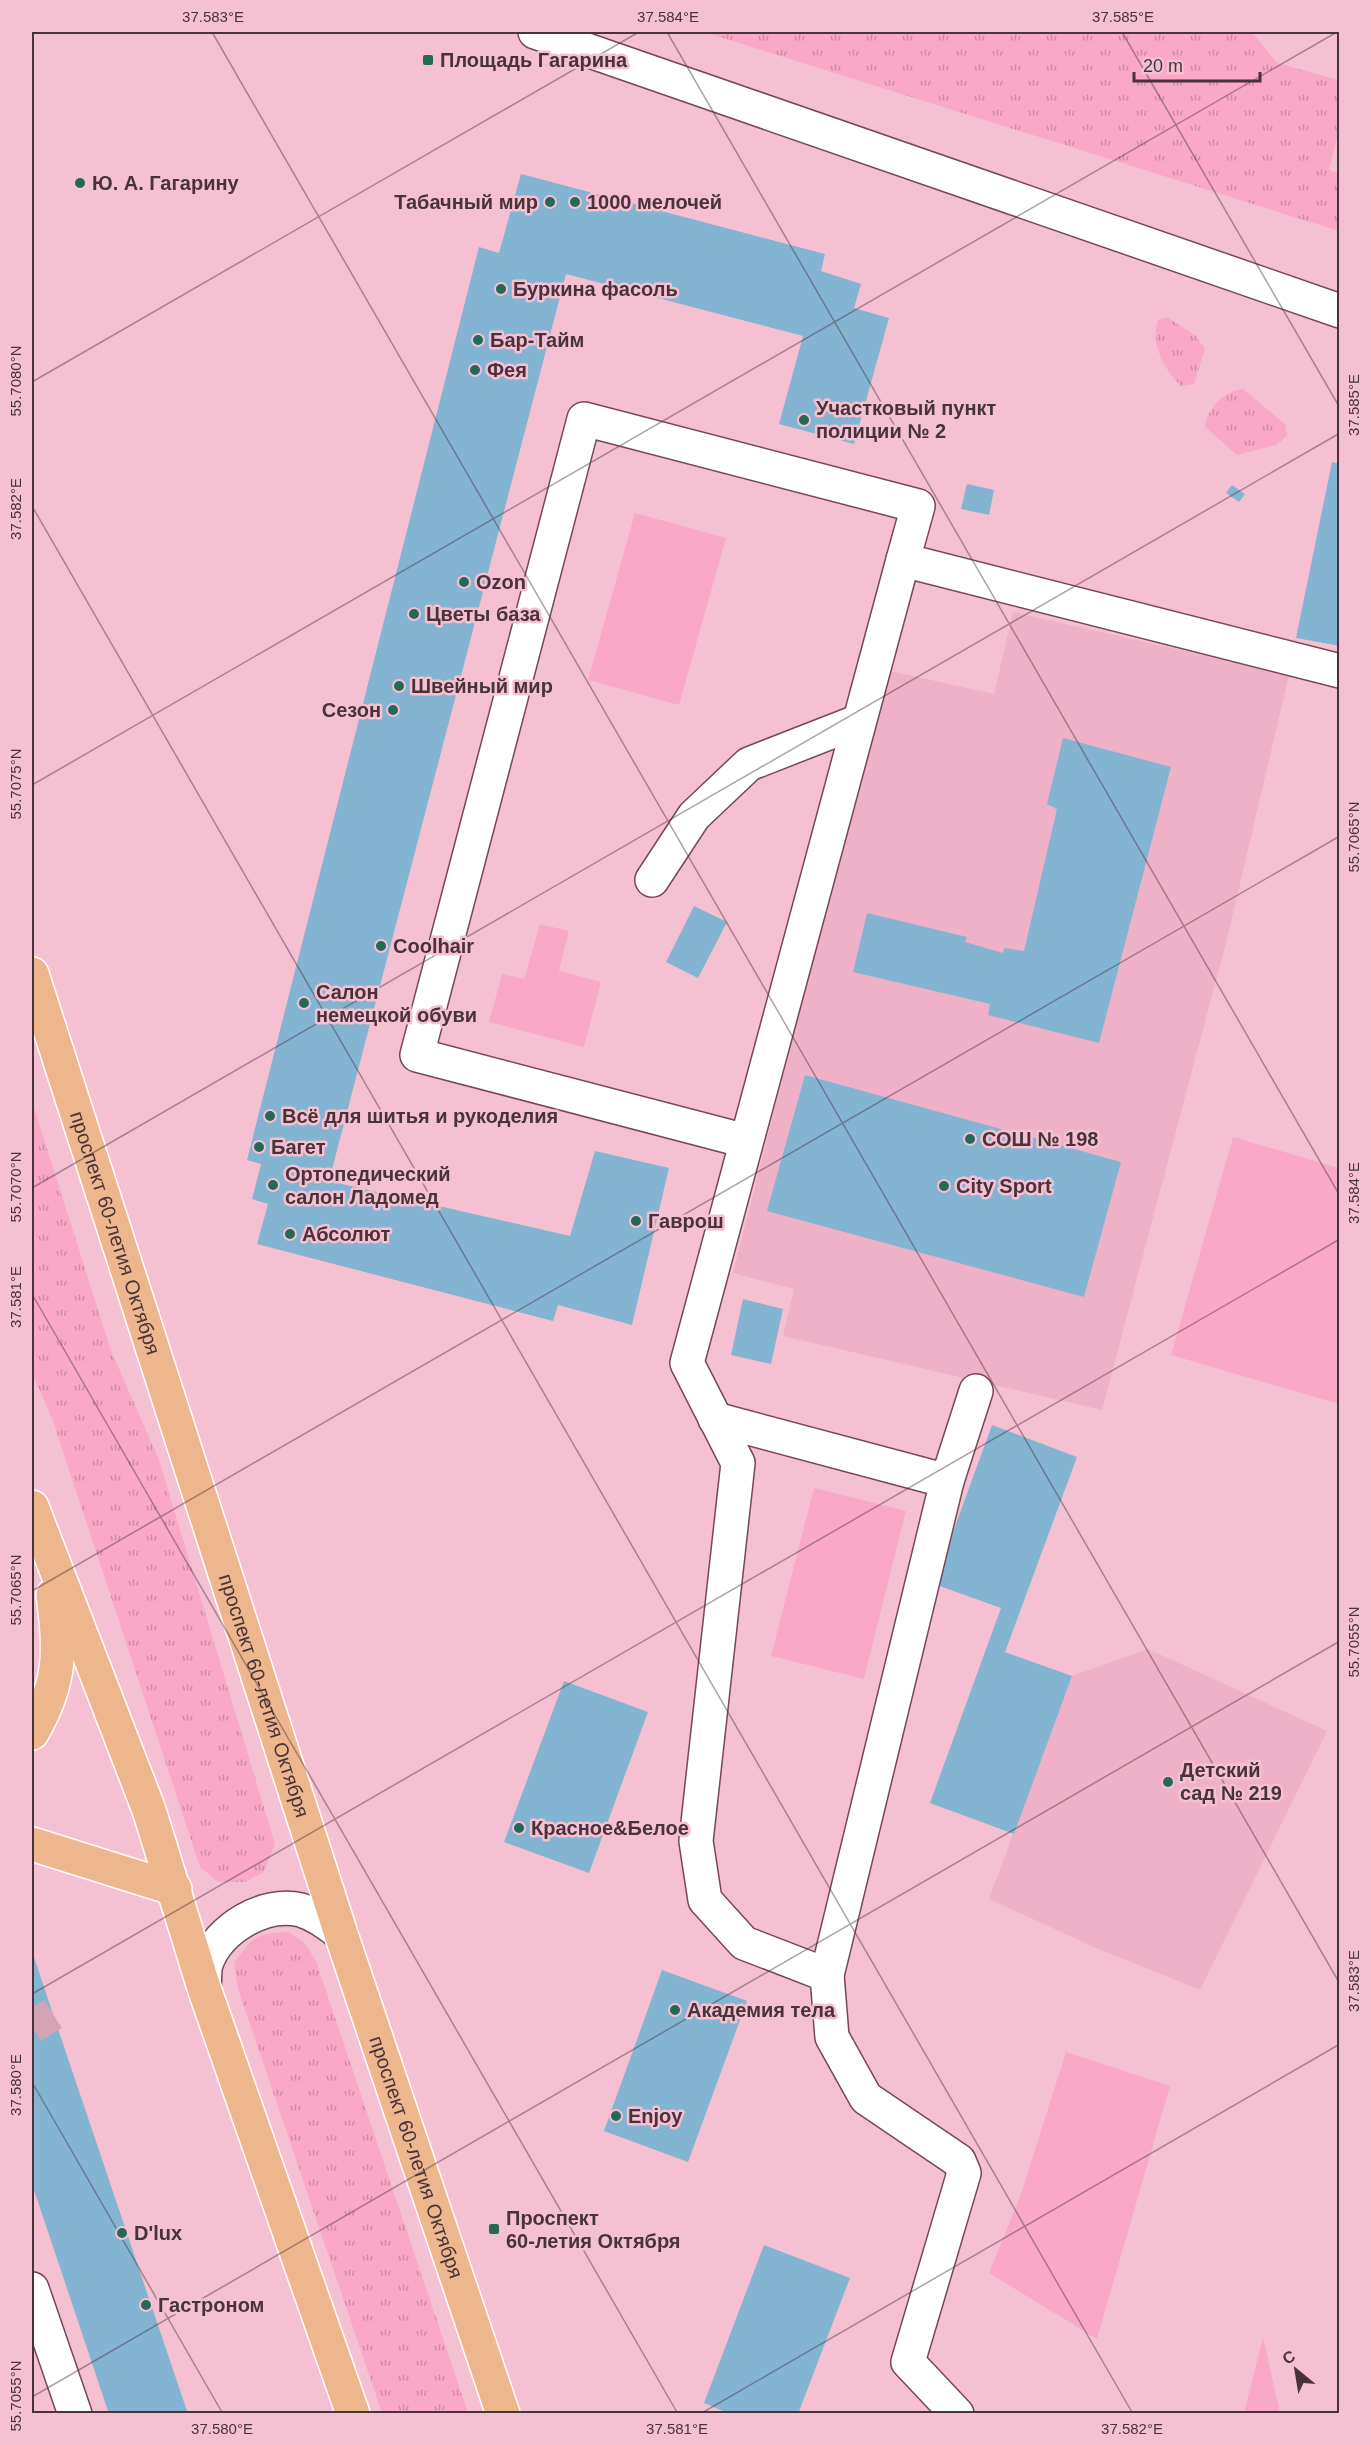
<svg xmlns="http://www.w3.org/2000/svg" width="1371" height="2445" viewBox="0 0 1371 2445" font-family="Arial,sans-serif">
<defs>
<pattern id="grass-tufts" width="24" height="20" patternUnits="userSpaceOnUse" patternTransform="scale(1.5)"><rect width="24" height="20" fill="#f9a9c7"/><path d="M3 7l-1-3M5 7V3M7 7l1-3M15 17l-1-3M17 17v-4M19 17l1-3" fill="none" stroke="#cc8aa3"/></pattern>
</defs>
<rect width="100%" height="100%" fill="#f6c0d3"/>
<!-- built -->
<g fill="#efb1c7">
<polygon points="1013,612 1289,675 1228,935 1102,1410 783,1336 794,1289 733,1273 886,670 994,694"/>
<polygon points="1148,1649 1327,1731 1200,1990 1096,1948 989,1899 1072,1676"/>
</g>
<!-- grass -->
<g fill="url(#grass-tufts)">
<polygon points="704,32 1252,32 1277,63 1339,80 1339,131 1329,170 1339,173 1339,231"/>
<path d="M1167,317L1196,336L1205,349L1194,384L1181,386C1164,370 1150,343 1158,320Z"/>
<path d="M1243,389L1285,424L1287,436L1276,445L1237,455L1205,427C1207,408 1224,391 1243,389Z"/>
<polygon points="32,1101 110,1348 159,1460 275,1844 264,1872 245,1882 218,1882 200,1867 52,1418 32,1373"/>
<path d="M288,1932L304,1942L316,1961L468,2413H382L238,1989L234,1963C253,1936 255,1934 288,1932Z"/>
</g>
<!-- green -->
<g fill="#f9a9c7">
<polygon points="635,513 726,538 679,705 588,680"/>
<polygon points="540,924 569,931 559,971 601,982 584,1047 489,1022 502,974 524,979"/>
<polygon points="1233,1137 1339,1168 1339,1404 1171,1355"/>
<polygon points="814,1488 906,1511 864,1679 771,1656"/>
<polygon points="1066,2052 1170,2086 1097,2339 989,2273 1021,2194"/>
<polygon points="1263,2337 1280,2413 1244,2413"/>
</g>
<!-- building -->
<g fill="#83b4d1">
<polygon points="521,174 825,254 821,271 861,284 854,308 889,318 854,444 779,424 803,336 566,274 329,1181 570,1236 595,1151 669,1168 632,1325 558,1305 553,1321 257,1244 268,1204 252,1199 261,1164 247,1160 479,247 499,253"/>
<polygon points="1332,462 1340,464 1340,646 1296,638"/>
<polygon points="967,484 994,490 989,515 961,509"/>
<polygon points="1232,485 1245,494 1239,502 1226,493"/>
<polygon points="1063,738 1171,767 1099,1043 988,1015 990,1004 853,972 867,913 967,937 965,942 1003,953 1004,948 1024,951 1057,809 1047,804"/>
<polygon points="694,906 727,922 698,978 666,962"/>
<polygon points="805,1075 1121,1162 1084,1297 767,1211"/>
<polygon points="743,1299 783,1309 771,1364 731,1355"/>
<polygon points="992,1425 1077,1457 1005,1652 1072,1676 1014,1834 930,1803 1001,1608 934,1584"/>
<polygon points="564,1681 648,1712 589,1873 504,1842"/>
<polygon points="32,1951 53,2014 188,2414 109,2414 32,2184"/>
<polygon points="662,1970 747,2001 688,2162 604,2131"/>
<polygon points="764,2245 850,2278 798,2414 730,2414 704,2403"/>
</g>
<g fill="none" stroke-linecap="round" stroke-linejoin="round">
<!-- minor-tunnel -->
<polyline stroke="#d3a4b5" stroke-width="33" stroke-dasharray="33 16" stroke-linecap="butt" points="32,2027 53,2014"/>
<defs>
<g id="minor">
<polyline points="535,32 1340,311"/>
<polyline points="652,880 694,816 749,764 859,721"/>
<polyline points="746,1141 417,1055 584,419 918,506 903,560"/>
<polyline points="715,1419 947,1481 976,1391"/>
<polyline points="827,1975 947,1481"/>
<path d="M204,1988C205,1980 204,1971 206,1964C218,1929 264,1901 301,1910C317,1915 329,1924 341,1934"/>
<polyline points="32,2289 75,2414"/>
<polyline points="957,2414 908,2362 964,2173 959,2161 866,2098 832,2037 827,1975 744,1943 705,1900 696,1841 738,1463 687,1363 903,560 1340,671"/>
</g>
<g id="major">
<path id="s1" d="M32,974L341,1934L503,2414"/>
<polyline points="32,1507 149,1810 204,1988 353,2414"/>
<path d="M32,1733C61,1683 61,1651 53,1595"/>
<polyline points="32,1844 175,1889"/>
</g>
</defs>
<!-- minor casing -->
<use href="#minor" stroke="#754859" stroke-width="36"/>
<!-- major casing -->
<use href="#major" stroke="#fff" stroke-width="36"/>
<!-- minor -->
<use href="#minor" stroke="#fff" stroke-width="33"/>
<!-- major -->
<use href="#major" stroke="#eeb68c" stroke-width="33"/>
</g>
<!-- ticks -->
<path fill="none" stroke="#49333b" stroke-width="1.5" stroke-opacity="0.45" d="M212,32L1340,1984M667,32L1340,1196M1122,32L1340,408M32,382L639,32M32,506L1133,2414M32,785L1337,32M32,1188L1340,433M32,1294L678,2414M32,1591L1340,836M32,1994L1340,1239M32,2082L223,2414M32,2397L1340,1641M700,2414L1340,2044"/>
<!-- markers -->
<g fill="#246858" stroke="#f6c0d3" stroke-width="2">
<rect x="422" y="54" width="12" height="12" rx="3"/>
<circle cx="80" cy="183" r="6"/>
<circle cx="550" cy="202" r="6"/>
<circle cx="575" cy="202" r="6"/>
<circle cx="501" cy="289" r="6"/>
<circle cx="478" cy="340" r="6"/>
<circle cx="475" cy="370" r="6"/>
<circle cx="804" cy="420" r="6"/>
<circle cx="464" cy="582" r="6"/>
<circle cx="414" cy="614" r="6"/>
<circle cx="399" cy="686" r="6"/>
<circle cx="393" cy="710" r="6"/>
<circle cx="381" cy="946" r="6"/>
<circle cx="304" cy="1003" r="6"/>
<circle cx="270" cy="1116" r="6"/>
<circle cx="970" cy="1139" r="6"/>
<circle cx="259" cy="1147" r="6"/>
<circle cx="273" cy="1185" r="6"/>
<circle cx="944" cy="1186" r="6"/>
<circle cx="636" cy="1221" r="6"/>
<circle cx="290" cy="1234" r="6"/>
<circle cx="1168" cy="1782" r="6"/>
<circle cx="519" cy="1828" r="6"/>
<circle cx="675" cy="2010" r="6"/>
<circle cx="616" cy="2116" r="6"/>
<rect x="488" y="2223" width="12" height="12" rx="3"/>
<circle cx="122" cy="2233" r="6"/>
<circle cx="146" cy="2305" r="6"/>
</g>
<g text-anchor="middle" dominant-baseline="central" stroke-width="5" stroke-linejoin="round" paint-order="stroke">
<!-- poi labels -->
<g font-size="20" font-weight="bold" fill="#49333b" stroke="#f6c0d3" text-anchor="start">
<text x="440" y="60">Площадь Гагарина</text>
<text x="92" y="183">Ю. А. Гагарину</text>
<text x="538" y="202" text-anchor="end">Табачный мир</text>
<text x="587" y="202">1000 мелочей</text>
<text x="513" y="289">Буркина фасоль</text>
<text x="490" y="340">Бар-Тайм</text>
<text x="487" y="370">Фея</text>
<text x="816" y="408">Участковый пункт<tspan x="816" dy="23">полиции № 2</tspan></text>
<text x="476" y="582">Ozon</text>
<text x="426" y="614">Цветы база</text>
<text x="411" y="686">Швейный мир</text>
<text x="381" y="710" text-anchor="end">Сезон</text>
<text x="393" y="946">Coolhair</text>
<text x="316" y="992">Салон<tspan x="316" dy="23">немецкой обуви</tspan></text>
<text x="282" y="1116">Всё для шитья и рукоделия</text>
<text x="982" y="1139">СОШ № 198</text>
<text x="271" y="1147">Багет</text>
<text x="285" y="1174">Ортопедический<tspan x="285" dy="23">салон Ладомед</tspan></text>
<text x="956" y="1186">City Sport</text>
<text x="648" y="1221">Гаврош</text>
<text x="302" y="1234">Абсолют</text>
<text x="1180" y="1770">Детский<tspan x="1180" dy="23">сад № 219</tspan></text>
<text x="531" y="1828">Красное&amp;Белое</text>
<text x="687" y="2010">Академия тела</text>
<text x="628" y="2116">Enjoy</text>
<text x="506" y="2218">Проспект<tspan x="506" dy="23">60-летия Октября</tspan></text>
<text x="134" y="2233">D'lux</text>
<text x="158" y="2305">Гастроном</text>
</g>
<!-- street labels -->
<g font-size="20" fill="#49333b" stroke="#f6c0d3">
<text stroke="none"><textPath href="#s1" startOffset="272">проспект 60-летия Октября</textPath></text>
<text stroke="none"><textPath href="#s1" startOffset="758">проспект 60-летия Октября</textPath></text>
<text stroke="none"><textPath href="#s1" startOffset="1244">проспект 60-летия Октября</textPath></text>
</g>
</g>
<!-- border -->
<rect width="1371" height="2445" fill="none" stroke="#f6c0d3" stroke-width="66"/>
<!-- north arrow -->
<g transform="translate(1296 2370) rotate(330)" stroke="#f6c0d3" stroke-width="4.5" paint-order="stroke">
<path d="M0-4.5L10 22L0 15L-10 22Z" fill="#49333b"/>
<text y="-9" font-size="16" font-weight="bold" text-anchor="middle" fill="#49333b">С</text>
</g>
<!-- scale -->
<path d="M1134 72v9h126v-9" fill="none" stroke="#49333b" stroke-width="3"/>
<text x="1143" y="72" font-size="18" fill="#49333b" stroke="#f6c0d3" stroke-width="4.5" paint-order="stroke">20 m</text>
<rect x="33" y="33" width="1305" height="2379" fill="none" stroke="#49333b" stroke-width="2"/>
<g font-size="15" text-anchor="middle" fill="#49333b">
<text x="213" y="22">37.583°E</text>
<text x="668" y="22">37.584°E</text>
<text x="1123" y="22">37.585°E</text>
<text transform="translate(16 381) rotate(-90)" y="5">55.7080°N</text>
<text transform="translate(1354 405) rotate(-90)" y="5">37.585°E</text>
<text transform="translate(16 509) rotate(-90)" y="5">37.582°E</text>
<text transform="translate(16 784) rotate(-90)" y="5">55.7075°N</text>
<text transform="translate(1354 837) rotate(-90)" y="5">55.7065°N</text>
<text transform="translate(16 1187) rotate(-90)" y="5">55.7070°N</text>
<text transform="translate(1354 1193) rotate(-90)" y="5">37.584°E</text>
<text transform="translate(16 1297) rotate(-90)" y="5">37.581°E</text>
<text transform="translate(16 1590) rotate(-90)" y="5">55.7065°N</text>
<text transform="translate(1354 1642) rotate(-90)" y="5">55.7055°N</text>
<text transform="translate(1354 1981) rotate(-90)" y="5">37.583°E</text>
<text transform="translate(16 2085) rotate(-90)" y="5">37.580°E</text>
<text transform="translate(16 2396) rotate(-90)" y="5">55.7055°N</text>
<text x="222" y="2434">37.580°E</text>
<text x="677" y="2434">37.581°E</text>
<text x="1132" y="2434">37.582°E</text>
</g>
</svg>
